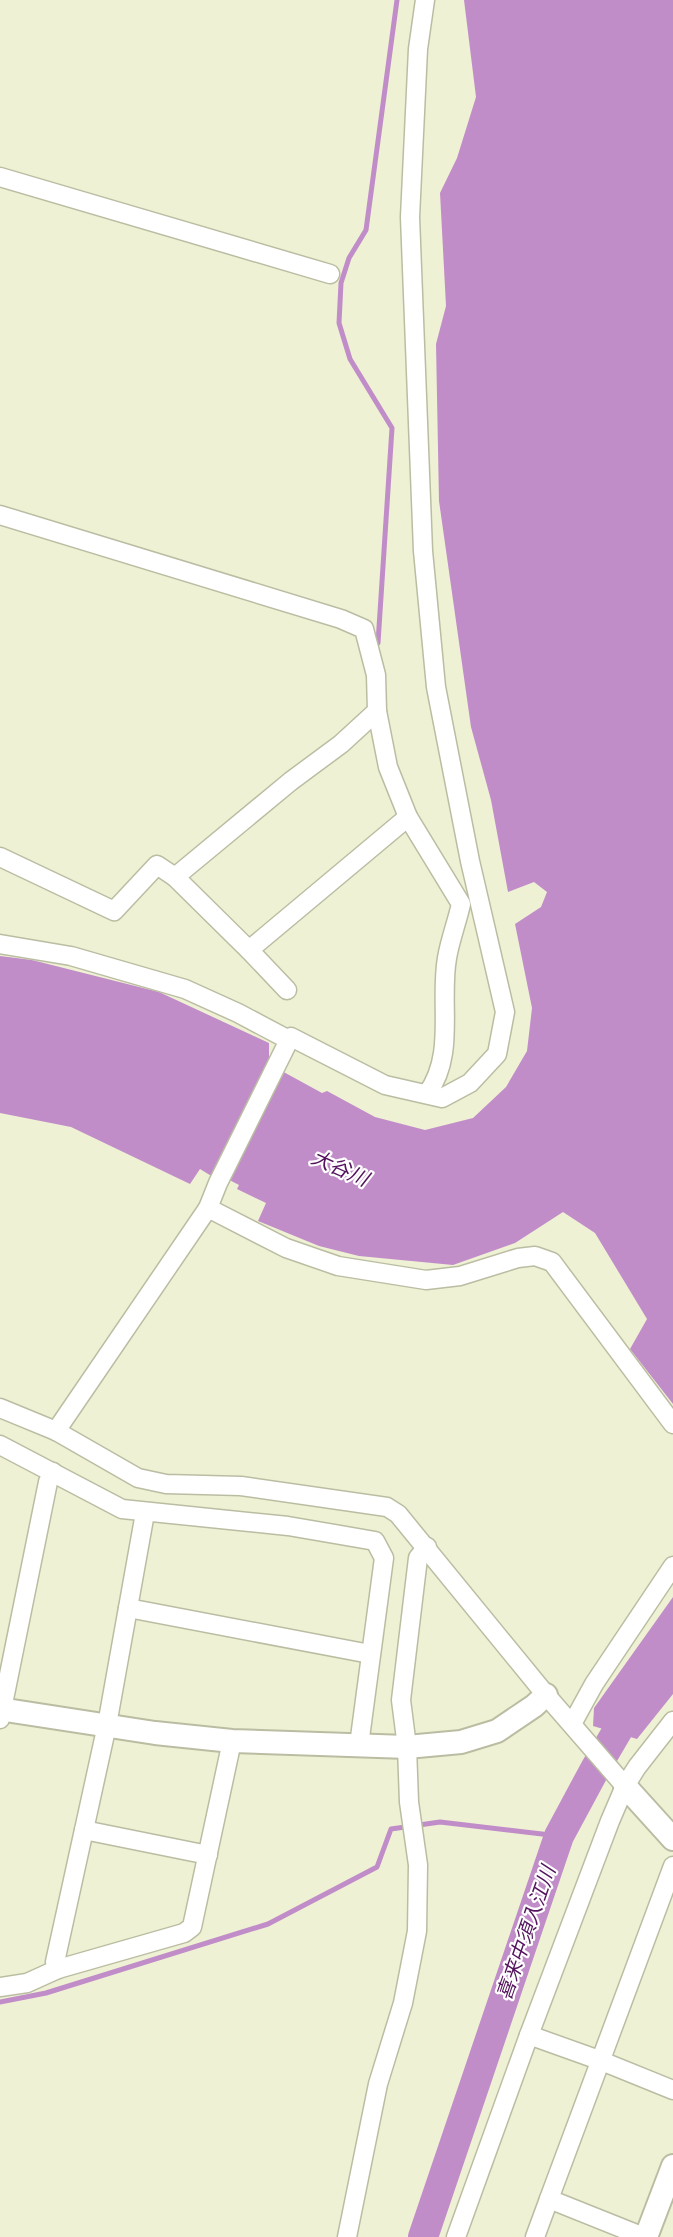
<svg xmlns="http://www.w3.org/2000/svg" width="673" height="2237" viewBox="0 0 673 2237" font-family="Arial,'Noto Sans JP',sans-serif">
<rect width="100%" height="100%" fill="#eff1d5"/>
<!-- water -->
<g fill="#c18dc9">
<polygon points="464,0 673,0 673,1404 630,1349 647,1319 595,1233 563,1212 515,1243 453,1265 359,1256 319,1246 258,1221 266,1203 237,1189 239,1185 216,1173 213,1177 200,1169 190,1184 71,1127 0,1113 0,956 32,960 159,992 269,1043 269,1064 322,1093 327,1091 375,1117 425,1130 473,1118 506,1087 527,1051 532,1008 515,924 541,907 547,892 534,882 508,892 491,800 471,727 439,501 436,344 446,306 440,193 457,158 476,97"/>
<polygon points="673,1597 673,1694 637,1739 593,1726 594,1708"/>
</g>
<g fill="none" stroke-linecap="round" stroke-linejoin="round">
<!-- stream -->
<g stroke="#c18dc9" stroke-width="5">
<polyline points="378,643 392,428 350,359 339,323 341,283 349,258 366,230 397,0"/>
<polyline points="0,2002 46,1993 268,1924 377,1867 391,1829 440,1822 559,1836"/>
</g>
<!-- river -->
<polyline stroke="#c18dc9" stroke-width="30" points="423,2237 559,1836 595,1769 639,1694 673,1650"/>
<defs>
<g id="minor">
<polyline points="0,177 330,274"/>
<path d="M0,515L341,619L364,629L376,675L377,711L388,767L408,817L461,904C457,922 450,940 447,958C439,1004 456,1054 427,1094"/>
<polyline points="0,857 114,911 157,865 175,877"/>
<polyline points="0,944 71,956 185,989 238,1013 289,1040 291,1037 385,1085 442,1098 470,1083 497,1054 505,1012 470,861 436,687 423,551 410,217 418,49 425,0"/>
<polyline points="249,950 175,877 291,781 341,744 377,711"/>
<polyline points="287,990 249,950 408,817"/>
<polyline points="208,1208 286,1248 338,1266 426,1280 460,1276 518,1258 535,1256 552,1262 673,1424"/>
<polyline points="0,1408 56,1431 138,1478 166,1484 241,1486 387,1507 398,1514 546,1695 625,1786"/>
<polyline points="56,1431 208,1208 218,1183 289,1040"/>
<polyline points="0,1445 122,1509 288,1526 375,1541 384,1558 359,1745"/>
<polyline points="128,1608 370,1654"/>
<polyline points="0,1719 48,1482 53,1472"/>
<polyline points="572,1724 594,1684 673,1566"/>
<polyline points="84,1830 208,1855"/>
<polyline points="58,1969 55,1962 107,1725 145,1513"/>
<polyline points="0,1987 27,1983 58,1969 184,1933 192,1927 232,1741"/>
<polyline points="529,2035 599,2060 673,2090"/>
<polyline points="347,2237 378,2084 403,2003 417,1931 418,1865 409,1802 407,1747 401,1700 418,1558 427,1547"/>
<polyline points="456,2237 529,2035 610,1821 625,1786 637,1767 673,1721"/>
<polyline points="535,2237 549,2199"/>
<polyline points="644,2237 549,2199 673,1866"/>
</g>
<g id="tertiary">
<polyline points="0,1709 155,1733 232,1741 407,1747 461,1742 497,1731 534,1706 546,1695"/>
<polyline points="625,1786 673,1839"/>
<polyline points="646,2237 673,2166"/>
</g>
</defs>
<!-- minor casing -->
<use href="#minor" stroke="#bbbda2" stroke-width="21"/>
<!-- tertiary casing -->
<use href="#tertiary" stroke="#bbbda2" stroke-width="26"/>
<!-- minor -->
<use href="#minor" stroke="#fff" stroke-width="18"/>
<!-- tertiary -->
<use href="#tertiary" stroke="#fff" stroke-width="22"/>
</g>
<g text-anchor="middle" dominant-baseline="central" stroke-width="4.5" stroke-linejoin="round" paint-order="stroke">
<!-- water labels -->
<g font-size="20" font-style="italic" fill="#53145d" stroke="#fff">
<text transform="translate(340 1168) rotate(24)">大谷川</text>
<text transform="translate(526 1933) rotate(-71)">喜来中須入江川</text>
</g>
</g>
</svg>
